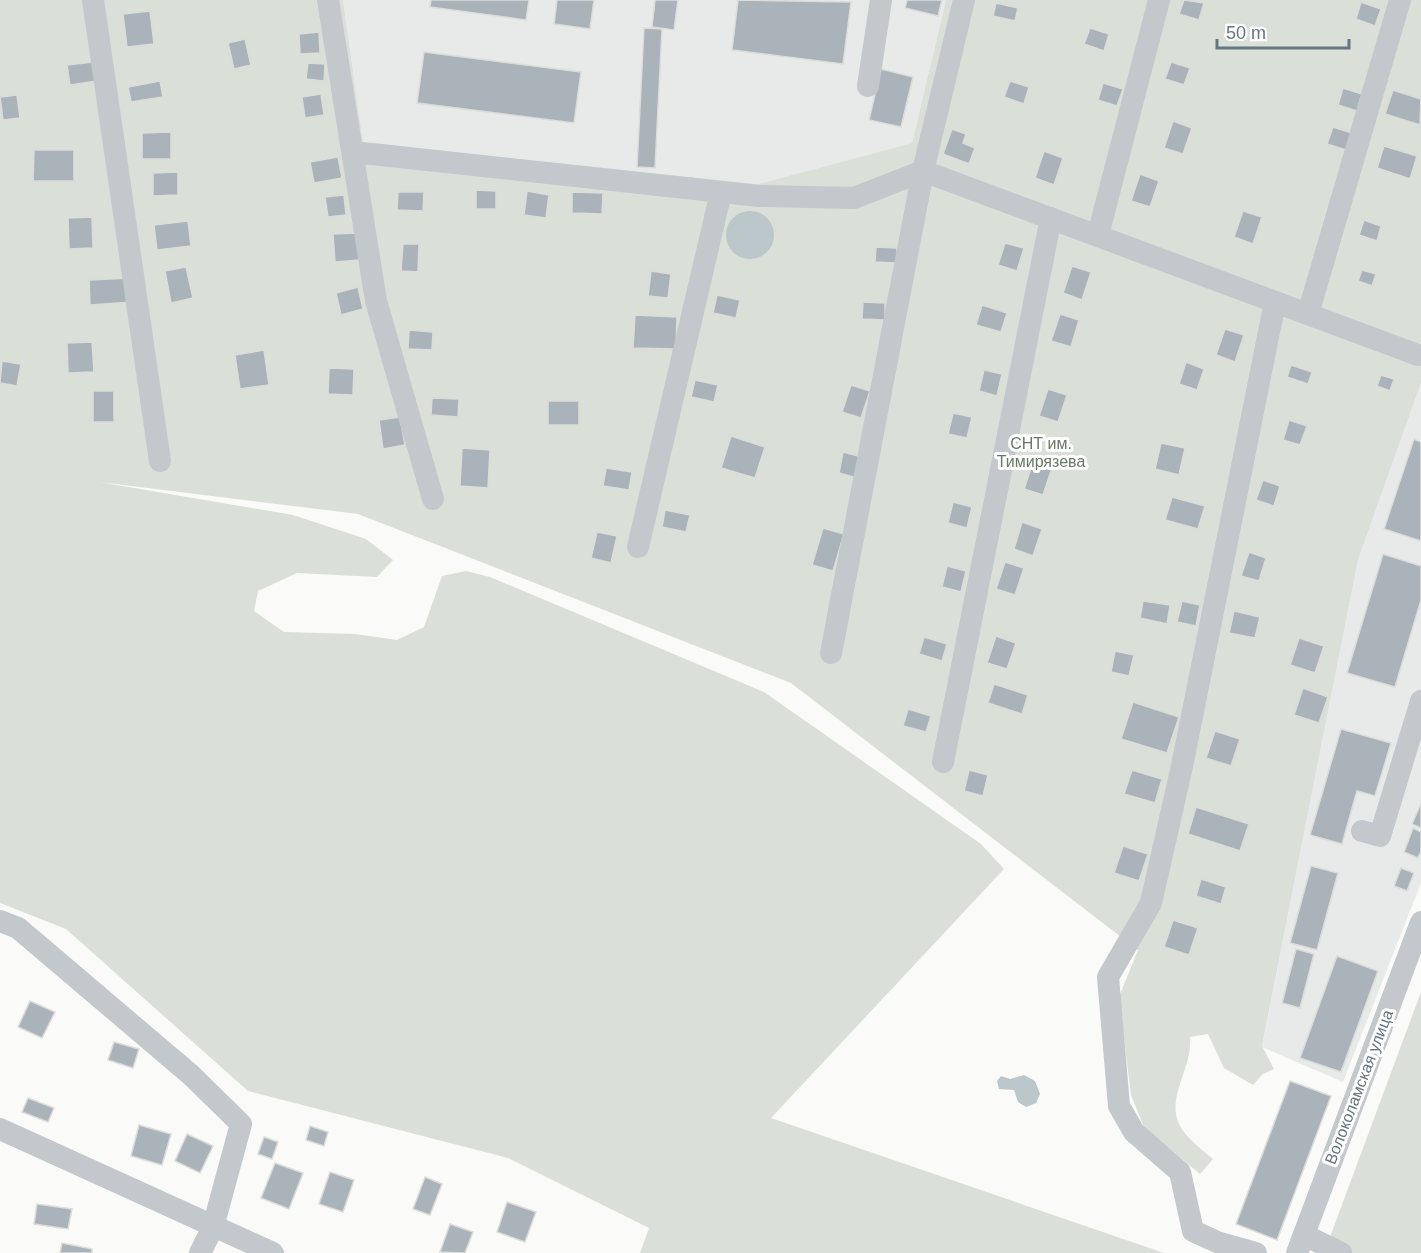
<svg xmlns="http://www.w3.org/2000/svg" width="1421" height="1253" viewBox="0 0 1421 1253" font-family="Helvetica,sans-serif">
<rect width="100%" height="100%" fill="#fafaf8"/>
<!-- built -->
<g fill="#e8e9e9">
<polygon points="343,0 946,0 912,143 758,184 363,142"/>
<polygon points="1421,383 1421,883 1343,1082 1262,1047 1358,560"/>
</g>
<!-- green -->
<g fill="#dadfd7">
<path d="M0,0H343L363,142L758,184L912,143L946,0H1421V383L1358,560L1262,1046L1274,1069L1263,1074L1253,1085L1224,1068L1208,1034L1190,1037C1191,1052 1187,1063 1182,1078C1166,1122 1181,1132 1213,1159L1200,1174L1144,1127L1131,1095L1119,997L1138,950L791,683L358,514L99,482L293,515L366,539L393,560L377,577L297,573L258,591L254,611L284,632L355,634L397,640L424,627L442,576L466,571L490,577L764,692L981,844L1004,869L771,1118L1164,1253H640L649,1228L508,1158L248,1091L66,929L0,903Z"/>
<polygon points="1421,992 1421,1253 1324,1253"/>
</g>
<!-- water -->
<g fill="#bbc7cb">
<circle cx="750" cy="235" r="24"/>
<polygon points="1024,1075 1035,1081 1040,1094 1036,1103 1026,1107 1018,1102 1014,1090 999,1089 997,1081 1001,1076 1010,1079"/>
</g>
<!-- building -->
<g fill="#aab3b9" stroke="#dcdcda" stroke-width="1.5">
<polygon points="431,0 529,0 526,20 430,7"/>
<polygon points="557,0 594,0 590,29 554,24"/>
<polygon points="655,0 678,0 674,30 652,27"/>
<polygon points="738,0 851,2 843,64 732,50"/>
<polygon points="907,0 942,0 938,16 905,8"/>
<polygon points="1184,0 1204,3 1199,20 1179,14"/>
<polygon points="1361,2 1381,9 1375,26 1356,19"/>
<polygon points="996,3 1018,8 1015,21 993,16"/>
<polygon points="150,11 154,44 127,47 123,14"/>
<polygon points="644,28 662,29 655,168 637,167"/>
<polygon points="1090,28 1109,34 1104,51 1084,44"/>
<polygon points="319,32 320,53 300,54 299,34"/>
<polygon points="245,39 251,65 234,69 228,43"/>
<polygon points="424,52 581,72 574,123 417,103"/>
<polygon points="94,62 97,81 70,85 67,65"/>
<polygon points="1171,62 1190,68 1184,85 1165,79"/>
<polygon points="308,63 325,64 324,81 306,79"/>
<polygon points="881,69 913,77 901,127 869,120"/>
<polygon points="160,81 163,97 131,102 128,87"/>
<polygon points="1010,81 1029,87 1024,104 1004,97"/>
<polygon points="1103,83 1123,89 1117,106 1098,100"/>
<polygon points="1343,88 1362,94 1357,111 1338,105"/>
<polygon points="1393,90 1421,99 1420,125 1385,114"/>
<polygon points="321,94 324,115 305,118 302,97"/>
<polygon points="17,95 20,118 3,120 0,97"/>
<polygon points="1173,121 1192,128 1183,154 1164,148"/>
<polygon points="1333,127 1352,133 1346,150 1327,144"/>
<polygon points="952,129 966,134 963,143 975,148 969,164 943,154"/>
<polygon points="171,132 171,159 142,159 142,133"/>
<polygon points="1384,146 1417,156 1410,179 1377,168"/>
<polygon points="34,150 74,150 74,181 33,181"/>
<polygon points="1044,151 1063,158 1054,185 1035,178"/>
<polygon points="338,157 342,178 314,183 310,162"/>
<polygon points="178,172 178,195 153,196 153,173"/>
<polygon points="1140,174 1159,181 1150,207 1131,201"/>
<polygon points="476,190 496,191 496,209 476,209"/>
<polygon points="527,191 549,195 546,218 524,215"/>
<polygon points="398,192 424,192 423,211 397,210"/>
<polygon points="572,192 603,193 602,214 572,213"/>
<polygon points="344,195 346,215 328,217 325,197"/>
<polygon points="1243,211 1262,217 1253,244 1234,237"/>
<polygon points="92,217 93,248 69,249 68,218"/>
<polygon points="1364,220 1381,226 1377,241 1359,235"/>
<polygon points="188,221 191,246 157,250 154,225"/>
<polygon points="357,233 359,260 335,262 333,234"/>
<polygon points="1005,243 1024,248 1017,271 998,265"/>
<polygon points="403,244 419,244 418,272 401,271"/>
<polygon points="876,247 897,248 897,263 875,262"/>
<polygon points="1072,266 1091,272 1082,300 1063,293"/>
<polygon points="186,267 193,298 171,303 165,271"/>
<polygon points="1362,270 1376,274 1372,286 1358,281"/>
<polygon points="651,271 671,274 668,298 648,296"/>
<polygon points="131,278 133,302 90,305 89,280"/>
<polygon points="358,287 363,309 341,315 336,293"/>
<polygon points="717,295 740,300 736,318 713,313"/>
<polygon points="863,302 885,303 885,320 862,319"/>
<polygon points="982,305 1007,313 1001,332 976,325"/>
<polygon points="1060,314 1079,320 1071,347 1051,341"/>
<polygon points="635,315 677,317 676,349 633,348"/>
<polygon points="1225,329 1244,335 1235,362 1216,355"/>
<polygon points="409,330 433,332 432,350 408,349"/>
<polygon points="92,342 94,372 68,373 67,343"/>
<polygon points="264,350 269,385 240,389 235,355"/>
<polygon points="2,361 21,364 17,386 0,383"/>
<polygon points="1186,362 1204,369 1197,390 1179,384"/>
<polygon points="1291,365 1312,372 1308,384 1287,377"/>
<polygon points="329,368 354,369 353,395 328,394"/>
<polygon points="984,370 1002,374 997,396 979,391"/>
<polygon points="1381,375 1394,379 1390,391 1377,386"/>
<polygon points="695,380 718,385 714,402 691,397"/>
<polygon points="851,385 870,391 861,418 842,412"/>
<polygon points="1048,389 1067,395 1058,422 1039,416"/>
<rect x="93" y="391" width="21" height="31"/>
<polygon points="432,398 459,399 458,417 431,415"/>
<rect x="548" y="401" width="31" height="24"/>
<polygon points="953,413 972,417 967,438 948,434"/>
<polygon points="400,417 405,445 383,449 379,420"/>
<polygon points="1289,420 1307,426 1300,445 1283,440"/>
<polygon points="731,436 765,447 755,478 721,468"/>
<polygon points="1414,439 1421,442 1421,541 1384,529"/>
<polygon points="1161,443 1185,448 1179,475 1155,469"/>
<polygon points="462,448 490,450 488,488 460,486"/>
<polygon points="843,452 862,457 857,478 839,473"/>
<polygon points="1033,462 1052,468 1043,495 1024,489"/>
<polygon points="606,468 632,472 629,490 603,486"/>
<polygon points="1263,480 1280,486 1274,506 1256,500"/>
<polygon points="1172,497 1205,506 1198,529 1165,520"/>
<polygon points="953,502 972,507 967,528 948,523"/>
<polygon points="665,510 690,515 686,532 662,527"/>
<polygon points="1022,522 1042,529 1033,556 1014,549"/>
<polygon points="823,528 844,534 833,571 812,565"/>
<polygon points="597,532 617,536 611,563 591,558"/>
<polygon points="1249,552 1266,558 1259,581 1241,576"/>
<polygon points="1383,554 1421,566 1421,600 1395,687 1347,673"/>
<polygon points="1005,562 1024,568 1015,595 996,589"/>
<polygon points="947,566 966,571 961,592 942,587"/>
<polygon points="1143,601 1170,605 1167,624 1140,618"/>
<polygon points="1182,601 1200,605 1196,626 1177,622"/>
<polygon points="1234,611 1260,617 1255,638 1229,633"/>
<polygon points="996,636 1016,643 1007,669 987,663"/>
<polygon points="924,637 947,644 942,661 919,654"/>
<polygon points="1299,638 1324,646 1315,673 1290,665"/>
<polygon points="1115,651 1134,655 1129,676 1111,672"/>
<polygon points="994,684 1028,695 1022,714 988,703"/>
<polygon points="1303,688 1328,697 1319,723 1294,715"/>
<polygon points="1133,702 1179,717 1167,753 1121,739"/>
<polygon points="908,709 931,716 926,732 903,726"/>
<polygon points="1341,729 1391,743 1375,796 1357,791 1342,844 1310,835"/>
<polygon points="1215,731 1240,739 1231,766 1206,758"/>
<polygon points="969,770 988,775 983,796 964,791"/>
<polygon points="1132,770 1162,779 1155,803 1124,794"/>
<polygon points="1421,803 1421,828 1412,824"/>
<polygon points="1196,807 1249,824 1240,851 1188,834"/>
<polygon points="1413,828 1421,832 1421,851 1418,858 1404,852"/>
<polygon points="1123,846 1148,854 1139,881 1114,873"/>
<polygon points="1311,866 1338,873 1317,950 1290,943"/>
<polygon points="1401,868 1414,873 1407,891 1394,886"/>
<polygon points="1201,879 1226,887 1221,904 1196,896"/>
<polygon points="1173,920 1198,928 1189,955 1164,947"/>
<polygon points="1296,949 1314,954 1300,1008 1282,1003"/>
<polygon points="1337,956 1378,971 1341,1072 1300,1058"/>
<polygon points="30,1001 55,1012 42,1038 18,1027"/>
<polygon points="114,1042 139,1049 133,1068 108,1060"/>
<polygon points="1290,1081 1331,1096 1277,1240 1236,1224"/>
<polygon points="28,1098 54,1108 48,1122 22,1112"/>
<polygon points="139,1125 171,1134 162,1165 131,1156"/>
<polygon points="310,1126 328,1132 324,1146 306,1140"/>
<polygon points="187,1134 213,1146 200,1173 175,1161"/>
<polygon points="264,1137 278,1142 272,1159 258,1154"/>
<polygon points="275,1163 303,1173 289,1209 261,1198"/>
<polygon points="330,1172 354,1180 343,1212 319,1204"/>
<polygon points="425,1177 442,1184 430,1215 413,1209"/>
<polygon points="507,1202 536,1212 525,1242 497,1232"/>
<polygon points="37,1204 72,1209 68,1229 34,1224"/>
<polygon points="450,1224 473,1232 465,1253 440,1252"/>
<polygon points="62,1243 92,1249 92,1253 60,1253"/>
</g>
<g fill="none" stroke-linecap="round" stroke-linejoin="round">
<!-- minor -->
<g stroke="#c3c8cc" stroke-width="22">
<polyline points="93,0 160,461"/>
<polyline points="328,0 376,301 433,499"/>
<polyline points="868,86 881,0"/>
<polyline points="353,152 759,196 854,198 923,171 1418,355"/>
<polyline points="1098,235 1159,0"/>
<polyline points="1308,314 1400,0"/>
<polyline points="638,547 721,192"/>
<polyline points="831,653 923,171 964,0"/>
<polyline points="943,762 1051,218"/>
<polyline points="1362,831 1380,836 1421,701"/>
<polyline points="0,921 18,928 191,1075 241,1124 213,1227 200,1253"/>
<polyline points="0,1129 273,1253"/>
<polyline points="1304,1235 1341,1253"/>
<polyline points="1256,1253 1217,1242 1193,1231 1180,1172 1134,1132 1119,1106 1108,977 1151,903 1182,766 1275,302"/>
<polyline points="1297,1253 1421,922"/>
</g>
</g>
<g text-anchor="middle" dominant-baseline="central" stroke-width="6" stroke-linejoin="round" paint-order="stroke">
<!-- park labels -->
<g font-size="16" fill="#687a64" stroke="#fff">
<text x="1041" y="443">СНТ им.<tspan x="1041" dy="18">Тимирязева</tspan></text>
</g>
<!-- street labels -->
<g font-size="16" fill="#657683" stroke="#fff">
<text transform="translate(1359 1087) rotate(-69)">Волоколамская улица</text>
</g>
</g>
<!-- scale -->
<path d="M1217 39v9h132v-9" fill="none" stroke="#657683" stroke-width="3"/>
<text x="1226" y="39" font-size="18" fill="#657683" stroke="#ffffff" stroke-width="4.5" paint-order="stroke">50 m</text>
</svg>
